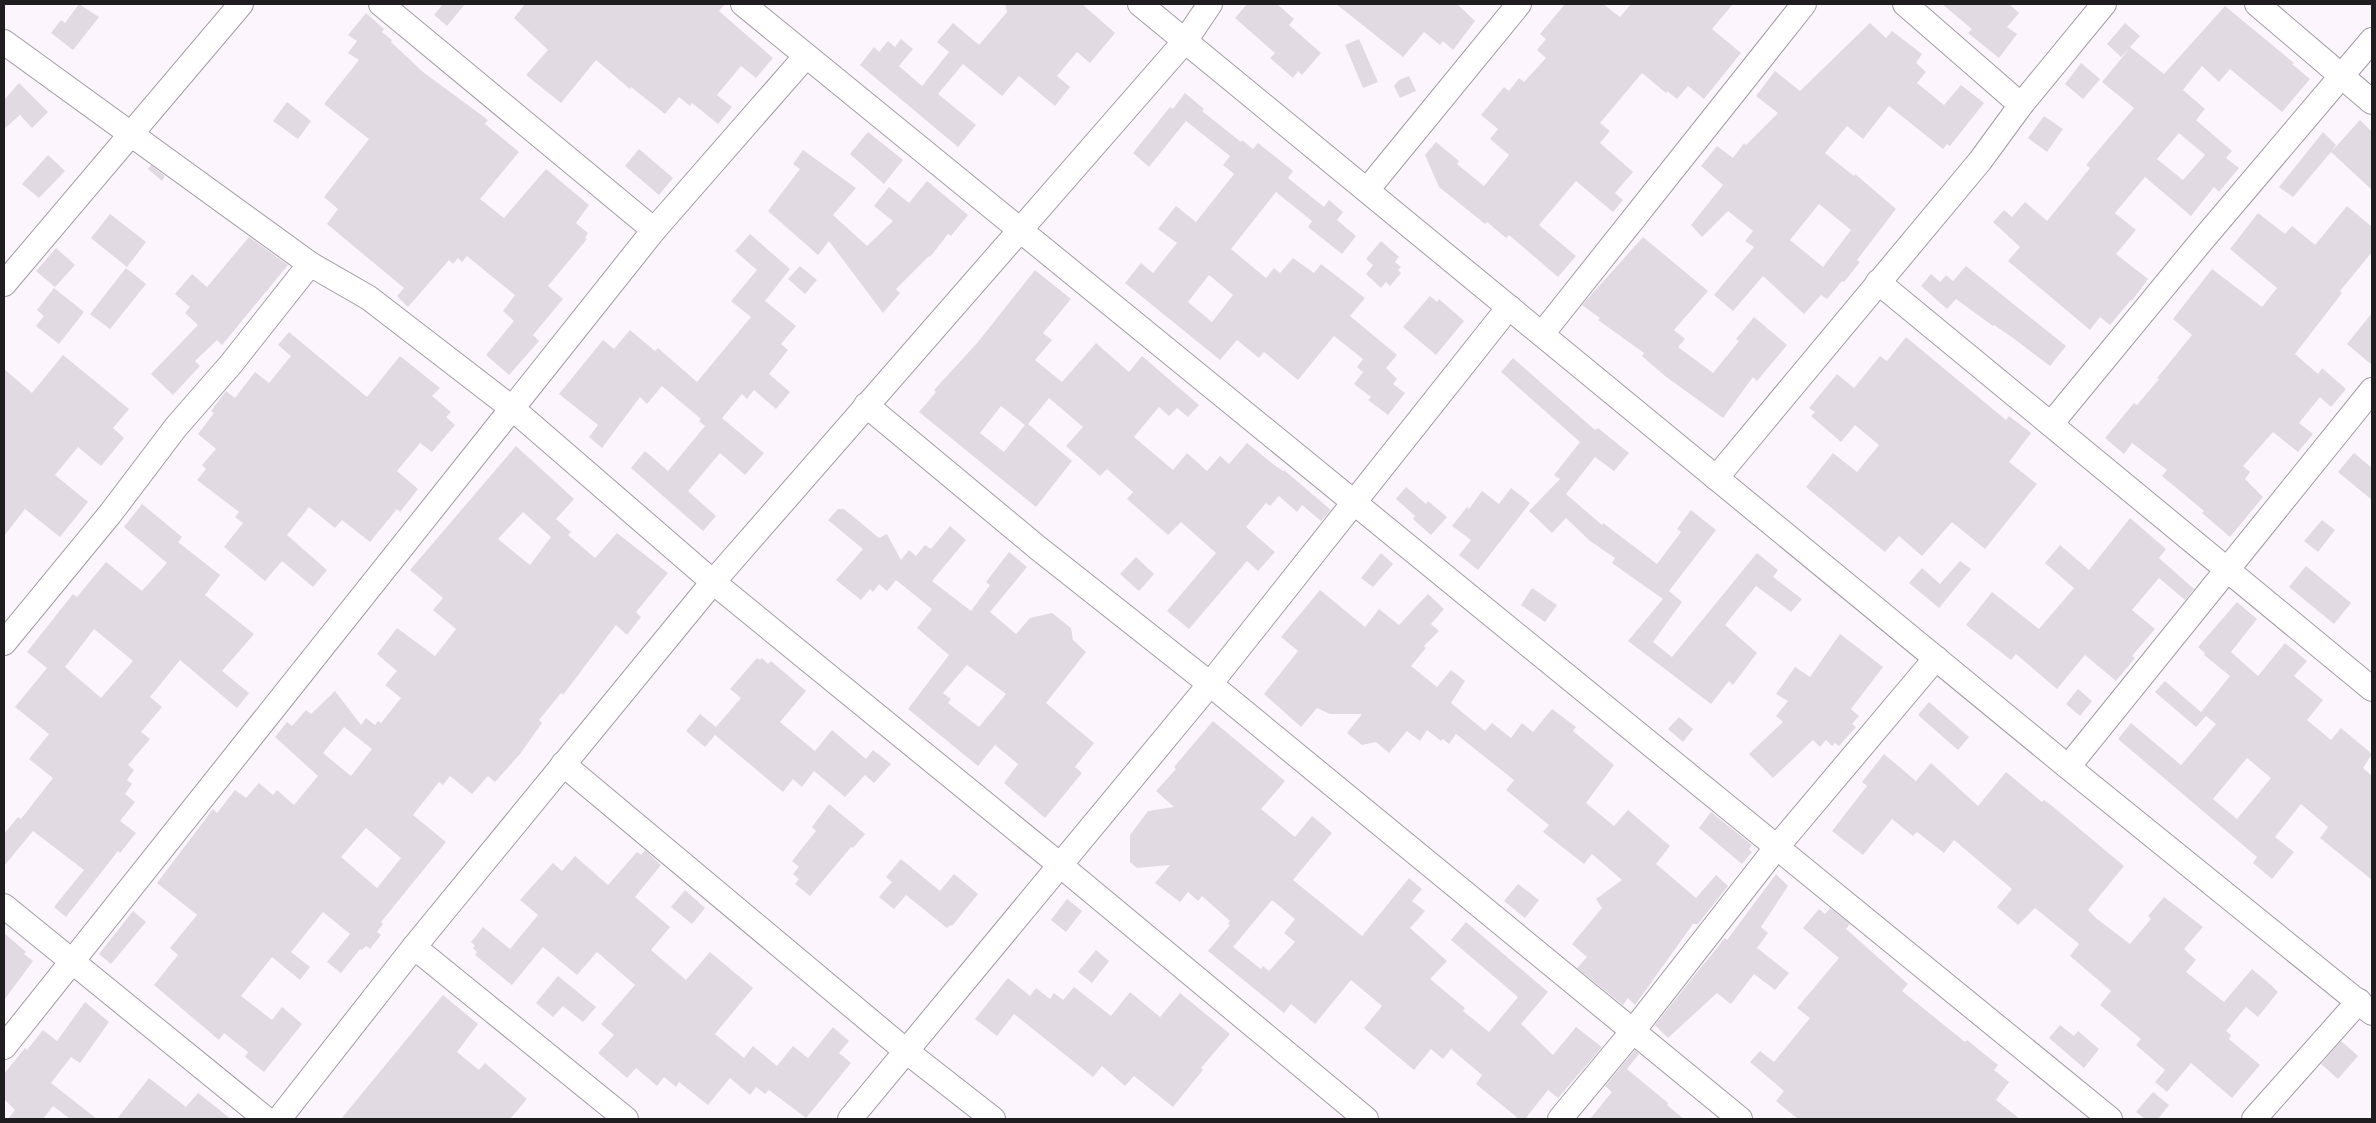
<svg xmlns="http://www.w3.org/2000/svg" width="2376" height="1123" viewBox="0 0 2376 1123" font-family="Georgia,serif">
<rect width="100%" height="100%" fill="#fcf5fe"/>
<!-- building -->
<g fill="#e2dae3" fill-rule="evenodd">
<polygon points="79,4 99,17 73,50 51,33 61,20 65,23"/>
<polygon points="443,4 465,4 447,26 434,15"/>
<polygon points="525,4 725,4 719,11 773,58 756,78 741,66 717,95 732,107 718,124 692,103 690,106 679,97 665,114 631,87 630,89 596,60 561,103 526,75 548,50 514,18"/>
<polygon points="1005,4 1082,4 1115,33 1090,63 1077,52 1057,76 1070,87 1055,106 1019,76 1002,96 963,64 938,94 976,125 958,147 860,65 874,47 879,52 888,41 895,47 901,39 913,49 899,66 922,86 949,52 937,42 953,23 979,45 1007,12"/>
<polygon points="1247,4 1277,4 1294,19 1289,25 1321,53 1302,75 1298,71 1293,78 1270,58 1275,53 1235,18"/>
<polygon points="1336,4 1457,4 1475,21 1453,50 1443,41 1440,45 1424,32 1403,57"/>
<polygon points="1565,4 1603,4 1620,17 1631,4 1733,4 1712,29 1741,53 1704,99 1688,86 1677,99 1667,91 1666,93 1642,73 1600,123 1610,131 1600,143 1633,172 1615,193 1623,200 1613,212 1576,181 1539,225 1576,256 1558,277 1509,235 1506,238 1487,222 1485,224 1439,187 1425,155 1436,142 1459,161 1457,164 1484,186 1509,155 1490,139 1498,129 1481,115 1504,87 1509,91 1519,78 1524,82 1546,58 1537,50 1546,39 1540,34"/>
<polygon points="1942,4 2009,4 2019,13 2007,27 2017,34 1999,58 1968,33 1972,29"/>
<path d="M2225,6L2294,63L2292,64L2310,79L2282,112L2230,69L2219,82L2202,66L2183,90L2205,109L2196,120L2232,151L2226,158L2239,168L2219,192L2214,187L2191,216L2145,177L2115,213L2136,230L2116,254L2148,279L2132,301L2131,300L2110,325L2100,317L2090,330L2008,261L2020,247L1993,222L2004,210L2012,217L2025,202L2047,221L2090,168L2086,165L2134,108L2102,82L2129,49L2121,57L2107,44L2125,23L2140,36L2130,47L2164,74ZM2179,133L2205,155L2183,180L2157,159Z"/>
<polygon points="366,13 384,29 382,32 392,40 391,42 423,72 488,120 485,124 519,152 480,199 504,218 546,169 589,205 576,223 588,233 585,238 587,239 548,286 563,299 533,335 539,341 509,375 486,355 514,321 503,311 515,295 495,279 467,256 462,262 458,258 453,264 449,260 408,307 397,296 404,288 327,224 338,209 324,197 369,139 324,104 359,60 348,53 357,41 348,35"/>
<path d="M1870,23L1886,38L1892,31L1922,54L1916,63L1926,72L1917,83L1944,105L1961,85L1984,103L1950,146L1947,144L1943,149L1889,106L1863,139L1847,126L1825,153L1854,176L1855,174L1896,209L1857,260L1860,262L1844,282L1842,281L1827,299L1821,295L1804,314L1763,276L1733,311L1714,295L1754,247L1745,241L1753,231L1728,211L1702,237L1691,225L1723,185L1701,166L1717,146L1733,158L1744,143L1746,145L1778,113L1756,96L1775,71L1800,91ZM1819,204L1851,230L1823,267L1790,240Z"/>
<polygon points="1359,39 1378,82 1363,88 1345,45"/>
<polygon points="2081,63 2100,79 2083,99 2065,84"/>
<polygon points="1409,76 1416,91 1400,98 1394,86 1399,80"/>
<polygon points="19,83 48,112 32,128 20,115 4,129 4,100"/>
<path d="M1185,93L1204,109L1202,111L1241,142L1242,140L1253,149L1258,143L1293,171L1288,178L1324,207L1329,200L1343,212L1337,220L1356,236L1342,254L1308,227L1312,221L1276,192L1231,249L1266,278L1274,268L1280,273L1293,258L1314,273L1321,264L1365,298L1350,316L1397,355L1386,368L1397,379L1393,384L1405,393L1388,415L1368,400L1371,397L1354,384L1363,372L1357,367L1363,359L1334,336L1298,380L1264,352L1259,358L1237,340L1220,360L1125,283L1141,263L1153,273L1177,243L1158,229L1176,206L1196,222L1234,174L1223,165L1230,156L1186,121L1149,167L1133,153L1170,107L1173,109ZM1209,275L1233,295L1212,322L1188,302Z"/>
<polygon points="287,102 311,121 298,139 273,121"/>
<polygon points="2044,116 2063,129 2047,152 2028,138"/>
<polygon points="2360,120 2372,132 2372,190 2331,152 2293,197 2279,187 2323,132 2336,145 2331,152"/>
<polygon points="868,132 903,160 884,184 850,154"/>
<polygon points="639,149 673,178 659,195 625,166"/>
<polygon points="803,150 856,188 833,215 867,246 893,221 874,206 889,187 909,203 927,181 968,215 951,236 948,234 930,257 929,256 896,289 900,293 883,313 829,241 818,255 768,211 800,169 793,164"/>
<polygon points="48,155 65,171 39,198 22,184"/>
<polygon points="151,165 165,176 162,181 148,169"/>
<polygon points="2347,206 2372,227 2372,252 2340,291 2342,293 2295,354 2318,374 2322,368 2346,389 2331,407 2320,397 2299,423 2313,434 2298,452 2273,432 2243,466 2250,472 2245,479 2263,497 2230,537 2202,513 2204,511 2162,476 2167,470 2132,443 2124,454 2105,438 2134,403 2137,405 2159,379 2157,378 2192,335 2173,319 2212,269 2262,307 2277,288 2230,249 2258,213 2285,234 2292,226 2315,245"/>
<polygon points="110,214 146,242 127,267 91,238"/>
<polygon points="750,234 790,269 765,301 796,326 781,344 788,350 769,374 790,392 776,409 754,390 747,399 742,394 722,418 764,453 745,475 720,453 688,491 716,516 703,531 631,468 645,451 668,471 705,426 699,421 701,419 662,386 647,404 640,397 602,448 589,437 598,425 559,394 603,340 614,349 630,330 655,351 658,348 697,382 751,317 731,301 757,270 735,251"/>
<polygon points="249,237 288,265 222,345 217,340 195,361 200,366 173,395 151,374 198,325 185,313 190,307 175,294 192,274 207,287"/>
<polygon points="1643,237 1708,291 1674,330 1685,339 1678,347 1713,373 1739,341 1736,339 1754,317 1787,345 1757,381 1753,377 1723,418 1665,376 1642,356 1644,353 1598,320 1600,318 1582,305"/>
<polygon points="1381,241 1399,257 1395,262 1401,267 1398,270 1401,273 1390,286 1386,282 1381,288 1366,274 1373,265 1366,259"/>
<polygon points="56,248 75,265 55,287 36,271"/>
<polygon points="800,266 817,280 805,294 788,279"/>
<polygon points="1966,266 2066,346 2050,366 2013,338 1994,325 1993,326 1956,299 1947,309 1921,286 1931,274 1940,282 1946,275 1953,281"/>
<polygon points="126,268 146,284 110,329 90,314"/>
<path d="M1035,270L1071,299L1043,333L1052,340L1035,360L1062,382L1096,343L1129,372L1142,356L1199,405L1188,417L1177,408L1169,416L1159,407L1134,437L1173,470L1187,453L1207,471L1220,456L1229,464L1247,443L1273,464L1283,471L1284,470L1331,510L1321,521L1302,505L1297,512L1279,496L1270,506L1266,503L1246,527L1275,552L1258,571L1247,561L1189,629L1167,611L1216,553L1181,522L1168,535L1127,499L1133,492L1107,469L1100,476L1066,446L1083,427L1049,398L1028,424L1072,461L1036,507L919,412L936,392L934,390L978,342ZM1001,406L1025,425L1004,452L980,433Z"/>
<polygon points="54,288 84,312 59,344 36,326 44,316 37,310"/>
<polygon points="1430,296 1437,302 1439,299 1464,321 1436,355 1403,327"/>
<polygon points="2372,313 2372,365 2347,344"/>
<polygon points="289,332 367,397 400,356 440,388 432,396 451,412 446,417 455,425 432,452 420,443 397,471 418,489 400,512 397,509 370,542 342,520 335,528 309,507 287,535 327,570 313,587 282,561 265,581 224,547 243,523 235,517 239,512 197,480 206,469 202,465 216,449 198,434 214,413 211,411 226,391 235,398 255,372 269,383 291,356 278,345"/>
<polygon points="1906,337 2006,420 2009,416 2031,433 2009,462 2037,484 1985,549 1952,522 1922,556 1899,536 1885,552 1806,487 1833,453 1857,472 1879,445 1855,425 1841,442 1811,416 1815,412 1809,408 1837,374 1854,388 1880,356 1887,361"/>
<polygon points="63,355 129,409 113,428 124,438 101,466 78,447 55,475 88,502 60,537 25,509 4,536 4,369 32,393"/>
<polygon points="1513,358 1595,430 1598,428 1629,453 1614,471 1595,457 1566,494 1602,525 1603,523 1657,564 1681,532 1677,529 1691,510 1716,530 1669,591 1682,602 1653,642 1672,657 1757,553 1778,570 1773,577 1802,599 1791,612 1756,586 1725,625 1757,653 1733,685 1729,681 1711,704 1628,641 1663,599 1612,563 1615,558 1590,541 1566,518 1552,533 1529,511 1560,479 1554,475 1580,442 1501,372"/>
<path d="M516,446L574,499L556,519L571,532L568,535L595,558L617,533L668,573L636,612L641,617L627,635L616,625L563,695L561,693L539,720L542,723L520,754L495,782L488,776L472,794L450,776L443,785L439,782L413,815L446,842L381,922L383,924L377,932L381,935L370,949L366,946L362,950L360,949L341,973L327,962L350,934L323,912L291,952L310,967L300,980L272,957L241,996L272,1020L282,1007L302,1024L264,1072L245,1057L248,1052L224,1033L219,1040L154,985L178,955L170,948L197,915L157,883L213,809L217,813L235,790L246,798L259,783L273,795L277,790L294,805L318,776L275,737L287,722L292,726L306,710L311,714L335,691L361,725L366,718L375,725L378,721L381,723L401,698L385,685L397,671L377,654L397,628L435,656L456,629L433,610L443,598L410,570ZM523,512L551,537L530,565L498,539ZM344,727L372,749L351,776L323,753ZM366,828L401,858L377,888L341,857Z"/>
<polygon points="2354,453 2372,468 2372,500 2338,472"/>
<polygon points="1406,487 1426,504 1428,501 1447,517 1431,535 1413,519 1415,516 1396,499"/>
<polygon points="1511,488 1530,503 1478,570 1459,555 1471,540 1452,526 1467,507 1469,509 1482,491 1499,504"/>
<path d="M142,504L182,537L178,542L220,575L205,595L254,634L222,671L249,693L237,708L180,660L150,697L162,707L141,732L150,739L128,765L134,770L127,780L132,784L125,794L135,802L120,821L136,833L120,853L118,851L66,917L54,907L84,870L33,831L4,866V834L18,817L21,819L53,778L29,759L49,734L15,707L47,668L27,652L73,594L77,597L106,562L142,591L167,563L124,527ZM94,629L133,661L101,698L65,667Z"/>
<path d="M838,509H844L879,538L887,534L901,560L909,550L916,556L925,545L931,549L950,526L966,540L932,581L971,611L990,585L986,582L1009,552L1027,567L990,612L1016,634L1030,618L1052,613L1071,628L1073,640L1086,652L1046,703L1094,743L1075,767L1082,773L1045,818L1004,783L1018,764L995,745L978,766L908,709L949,655L917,628L932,609L896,580L887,591L879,584L873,592L870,589L861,600L836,580L863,549L828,520ZM967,665L1006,694L979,727L948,703L951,699L943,693Z"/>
<polygon points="2130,518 2166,549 2159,558 2194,589 2185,600 2159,578 2132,610 2155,629 2132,656 2135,658 2116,681 2085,655 2057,689 2016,654 2011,660 1966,625 1992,592 2039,629 2074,588 2045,563 2060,545 2089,570"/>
<polygon points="2322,520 2335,530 2318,552 2304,541"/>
<polygon points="1381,553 1393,564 1373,587 1361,578"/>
<polygon points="1136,557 1154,574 1139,591 1120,574"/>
<polygon points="1960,561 1971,569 1939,608 1909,583 1922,568 1940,584"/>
<polygon points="2306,566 2351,603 2334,624 2289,587"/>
<polygon points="1532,588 1557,605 1545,622 1521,605"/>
<polygon points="1320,590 1365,627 1379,609 1399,625 1428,594 1444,609 1431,624 1439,631 1424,646 1426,648 1411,666 1437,687 1451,670 1465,681 1451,703 1485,731 1492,723 1511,738 1522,723 1533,732 1552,709 1576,727 1573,731 1614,765 1586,803 1614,826 1628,810 1670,846 1656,864 1696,898 1716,875 1728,886 1698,924 1693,924 1635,1005 1628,998 1623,1005 1577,968 1587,957 1572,944 1602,908 1596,899 1622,880 1592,854 1584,864 1543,832 1549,825 1506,790 1514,780 1456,734 1449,744 1443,739 1441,741 1427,730 1420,741 1407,731 1389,753 1376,742 1362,745 1347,733 1362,714 1330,714 1317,708 1301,727 1264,694 1298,651 1281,637"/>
<path d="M2237,602L2257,619L2231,652L2258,676L2285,643L2307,661L2294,676L2323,700L2307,720L2331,740L2341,728L2372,754L2363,768L2372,776V880L2320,838L2328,827L2301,804L2275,837L2294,852L2272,879L2253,863L2257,857L2118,739L2131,723L2181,765L2216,724L2206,716L2196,727L2155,692L2165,681L2201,712L2230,676L2204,655L2205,653L2198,647ZM2247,758L2271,778L2237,819L2213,799Z"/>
<polygon points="1840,634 1883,667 1851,709 1859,716 1852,724 1856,727 1839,746 1835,743 1832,746 1826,740 1820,747 1813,740 1773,778 1749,754 1783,722 1776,716 1788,701 1776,694 1795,667 1810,677"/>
<polygon points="757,658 760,660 762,658 768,664 771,661 806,691 780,722 815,751 832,730 866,759 873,750 891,764 874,783 865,775 845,797 814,771 802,787 793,779 783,792 715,735 705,747 686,731 700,714 716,727 741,698 730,689"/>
<polygon points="2078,689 2092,701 2080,716 2066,704"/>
<polygon points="1929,702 1969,737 1958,750 1918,715"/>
<polygon points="1679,717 1693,729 1683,742 1668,729"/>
<path d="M1213,721L1285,781L1261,809L1295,837L1312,816L1332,833L1293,880L1362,936L1409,878L1422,889L1412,901L1425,911L1410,928L1447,961L1430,979L1465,1008L1463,1011L1489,1032L1518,997L1451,940L1466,922L1548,992L1521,1024L1553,1055L1576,1027L1602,1047L1558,1098L1548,1090L1525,1119H1519L1476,1084L1482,1075L1451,1049L1443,1059L1431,1049L1414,1070L1366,1030L1364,1028L1382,1006L1351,980L1315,1024L1291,1004L1284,1013L1208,951L1230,925L1228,924L1230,921L1202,896L1198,901L1188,892L1180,902L1155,883L1170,865L1137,868L1130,862V835L1148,811L1174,807L1156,791L1176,769L1174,767ZM1272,900L1295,919L1284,933L1295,942L1269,971L1263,966L1261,969L1233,947Z"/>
<polygon points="1884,754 1916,781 1931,763 1978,806 2006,772 2042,802 2044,800 2051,805 2124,866 2088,910 2097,919 2130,944 2151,919 2148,916 2164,897 2203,927 2184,949 2196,960 2186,972 2224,1002 2252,969 2271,985 2278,992 2258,1017 2246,1007 2226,1031 2231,1035 2229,1039 2260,1065 2232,1098 2191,1063 2167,1092 2155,1082 2165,1070 2136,1045 2141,1039 2100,1005 2111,991 2070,956 2079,944 2035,908 2018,925 1997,907 2012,889 1954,840 1944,853 1917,832 1913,836 1892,819 1863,855 1832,831 1867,786 1862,782"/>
<polygon points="829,804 865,834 853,848 851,847 810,896 795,884 799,879 793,874 799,867 792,861 816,831 812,827"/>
<polygon points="1711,812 1752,845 1749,849 1752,852 1742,864 1699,828"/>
<polygon points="645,850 661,865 635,897 670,927 651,950 686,980 710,952 753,988 715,1034 744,1058 753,1046 777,1066 793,1046 808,1058 833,1027 849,1041 839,1053 851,1063 806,1118 769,1090 765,1094 756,1087 750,1095 730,1078 708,1105 679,1082 676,1087 664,1077 657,1086 636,1068 627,1078 598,1053 614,1035 601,1024 635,985 597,952 577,975 543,947 512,985 475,955 477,952 473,948 475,946 471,942 483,927 510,949 538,915 520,900 553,863 562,871 575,856 608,885 637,852 641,855"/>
<polygon points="901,859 940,891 954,874 978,894 952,926 950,925 947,928 906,895 894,909 879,897 892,882 886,877"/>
<polygon points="1776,874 1788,886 1761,927 1768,933 1757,948 1789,973 1775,990 1754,974 1731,1004 1717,993 1668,1038 1655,1025 1694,976 1725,938 1727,940"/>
<polygon points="1518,884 1539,900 1525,918 1504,901"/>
<polygon points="685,890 705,908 692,924 671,907"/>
<polygon points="1067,899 1082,911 1066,932 1051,920"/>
<polygon points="1830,908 1850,924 1846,929 1908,984 1902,991 1965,1042 1967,1040 1998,1065 1994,1070 2009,1082 1996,1100 2020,1119 1798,1119 1776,1101 1784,1091 1750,1062 1760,1051 1774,1062 1810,1018 1797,1008 1839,958 1803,928 1819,909 1825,914"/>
<polygon points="133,911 146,922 111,964 99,954"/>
<polygon points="4,933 26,952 24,954 33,961 4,1000"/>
<polygon points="1096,950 1109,961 1092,983 1078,972"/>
<polygon points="558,976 596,1007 583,1022 563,1006 553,1017 536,1003"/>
<polygon points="1008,978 1030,996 1036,988 1050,999 1054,993 1063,1000 1074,987 1111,1016 1130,992 1160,1017 1180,993 1230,1034 1201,1068 1203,1070 1173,1107 1134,1076 1125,1086 1102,1066 1093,1077 1014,1014 997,1036 975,1019"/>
<polygon points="443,995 478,1024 457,1052 479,1070 485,1063 527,1099 510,1119 341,1119"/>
<polygon points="85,1002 109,1022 80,1063 71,1057 51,1083 97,1119 70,1119 53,1106 43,1119 8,1119 15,1110 4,1099 4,1074 25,1048 27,1050 43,1030 57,1041"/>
<polygon points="2060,1025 2074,1036 2078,1031 2099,1049 2084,1068 2049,1038"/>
<polygon points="2341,1041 2358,1056 2338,1079 2321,1064"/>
<polygon points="1635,1050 1639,1054 1627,1069 1668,1103 1667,1105 1684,1119 1590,1119 1612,1092 1605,1086"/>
<polygon points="149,1078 186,1107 198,1093 231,1119 117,1119"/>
<polygon points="2153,1092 2169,1105 2158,1119 2145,1119 2136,1112"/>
</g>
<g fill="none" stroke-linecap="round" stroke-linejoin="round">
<defs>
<g id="minor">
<polyline points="381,4 654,230"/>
<polyline points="743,4 2110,1119"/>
<polyline points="1140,4 2068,767 2372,1013"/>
<polyline points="1905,4 2021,105"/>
<polyline points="2257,4 2372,102"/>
<polyline points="4,42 310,264 369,298 513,409 713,582 1060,865 1366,1119"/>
<polyline points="1367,190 1519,4"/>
<polyline points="1878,282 2372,689"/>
<polyline points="4,284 241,4"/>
<polyline points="1542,334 1804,4"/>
<polyline points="866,405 1038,548 1210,684 1740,1119"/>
<polyline points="2051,424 2199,244 2372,40"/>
<polyline points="1716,478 1980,161 2021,105 2104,4"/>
<polyline points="4,643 110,514 176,427 231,364 310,264"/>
<polyline points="563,764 906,1051 993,1119"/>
<polyline points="2068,767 2372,390"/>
<polyline points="4,906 266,1119"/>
<polyline points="414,947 626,1119"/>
<polyline points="4,1047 654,230 806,56"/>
<polyline points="279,1119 414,947 713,582 1185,41 1210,4"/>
<polyline points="850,1119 1210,684 1509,307"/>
<polyline points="1560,1119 1633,1031 1776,848 1936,658"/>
<polyline points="2254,1119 2359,1001"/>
</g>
</defs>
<!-- minor casing -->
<use href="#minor" stroke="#a29ba4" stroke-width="26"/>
<!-- minor -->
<use href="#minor" stroke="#fff" stroke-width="24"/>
</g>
<!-- border -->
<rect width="2376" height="1123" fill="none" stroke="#1f1d20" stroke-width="10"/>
</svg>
